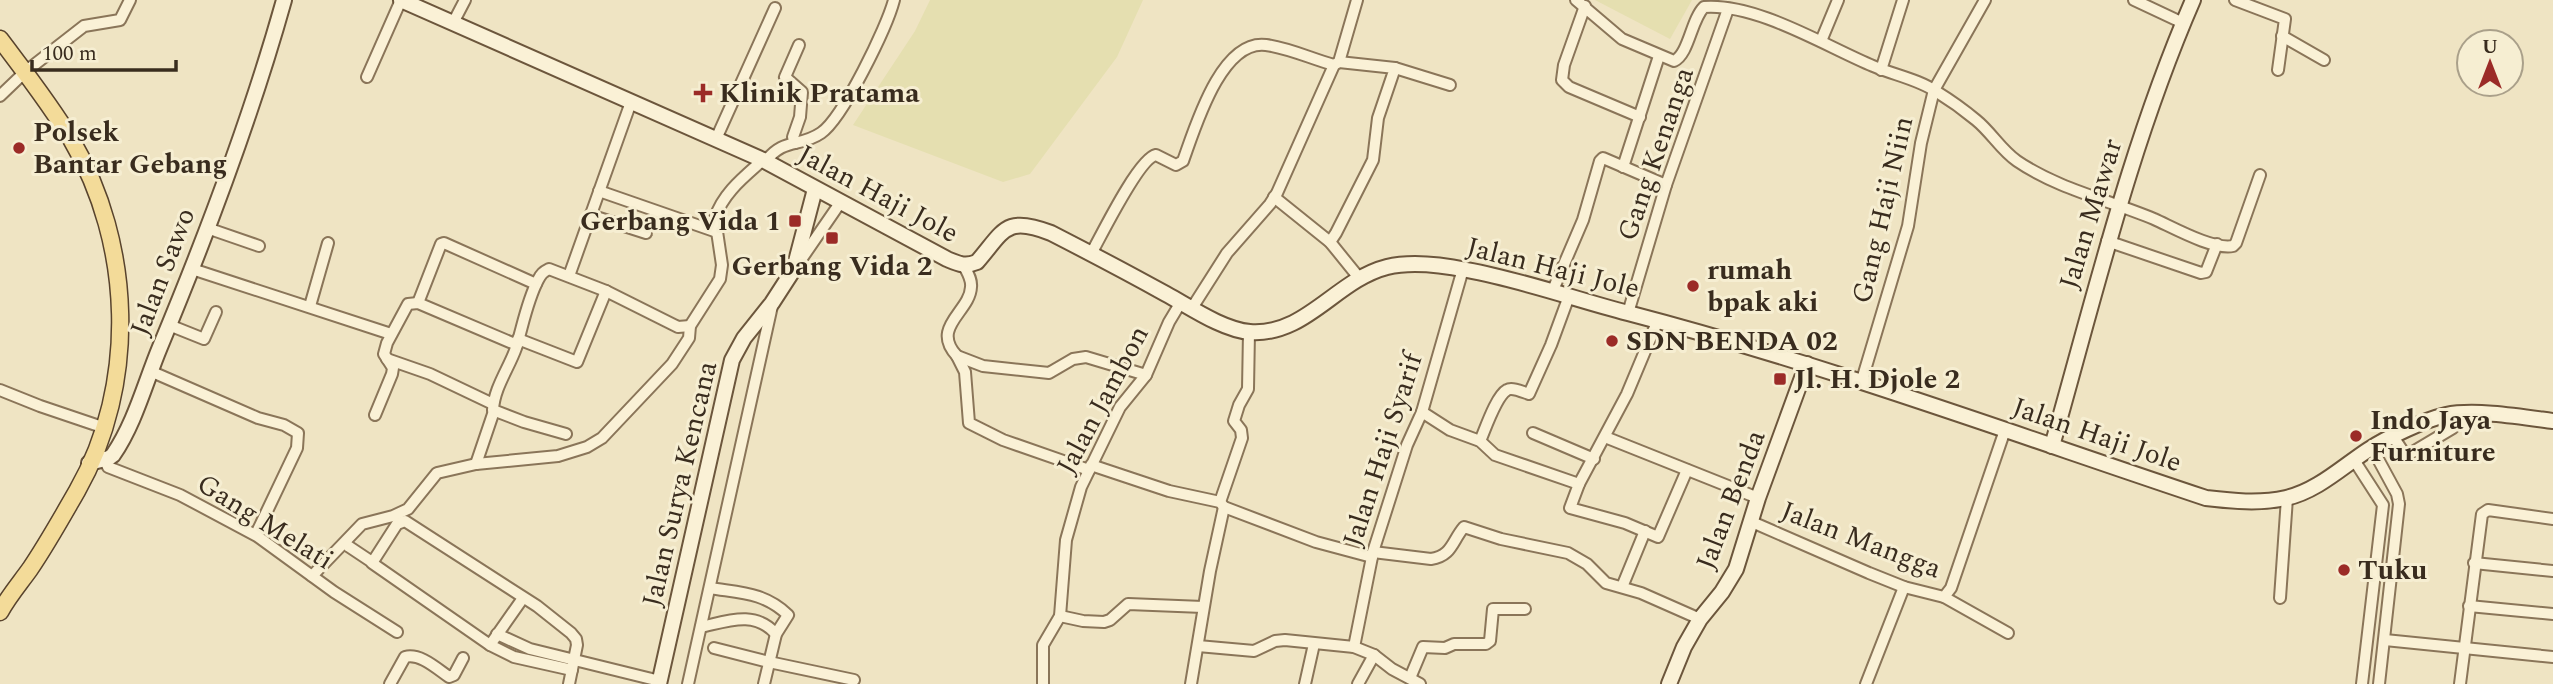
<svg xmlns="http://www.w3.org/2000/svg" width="2553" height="684" viewBox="0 0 2553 684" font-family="Spectral,serif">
<rect width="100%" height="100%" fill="#efe4c3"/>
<!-- farmland -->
<g fill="#e5dfb0">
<polygon points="930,0 1143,0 1117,57 1030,174 1003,182 853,125 915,31"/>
<polygon points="1595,0 1692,0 1670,39"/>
</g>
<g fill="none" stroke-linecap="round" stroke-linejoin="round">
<defs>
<g id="street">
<path d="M1576,0L1622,39L1674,61C1689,54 1691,20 1704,7C1757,3 1825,46 1873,66C1894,75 1918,79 1937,92C1950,100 1964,110 1976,120C1991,132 2001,150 2017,161C2058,189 2109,200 2154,219C2174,228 2213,250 2233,246L2236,243L2260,175"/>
<polyline points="2134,0 2183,23"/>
<polyline points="2235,0 2285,19 2278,70"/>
<polyline points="1585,6 1564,65 1562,80 1569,87 1640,117"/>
<polyline points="453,23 465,0"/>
<polyline points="2282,36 2324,60"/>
<polyline points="1821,41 1838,0"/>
<polyline points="1395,68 1450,85"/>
<polyline points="1881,70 1903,0"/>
<polyline points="367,77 401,0"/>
<polyline points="0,96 25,72 84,26 120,20 130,0"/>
<polyline points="716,139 775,8"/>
<polyline points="795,143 793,137 800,117 802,92 785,77 799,45"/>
<path d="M765,162C784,137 799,148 821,133C843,118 887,27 894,0"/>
<polyline points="1623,167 1659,56"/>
<polyline points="599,191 717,232"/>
<polyline points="1274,197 1330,242 1360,279"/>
<polyline points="590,215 646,233"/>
<polyline points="207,228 259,246"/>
<polyline points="2107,241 2201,273 2206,272 2217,244"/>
<polyline points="1330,242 1336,233 1373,160 1378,118 1395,68 1339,62"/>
<path d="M1091,254C1101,236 1139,158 1156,155L1176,165L1183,161C1195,128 1221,39 1266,45C1289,48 1312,59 1334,65"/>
<polyline points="798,264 840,203"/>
<path d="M964,266C967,272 972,279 971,287C970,312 930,327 957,356L983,366L1049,373L1073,359L1086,357L1146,375"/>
<polyline points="192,269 391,334"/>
<polyline points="569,276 631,102"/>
<polyline points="1553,290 1583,220 1600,161 1603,158 1666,185"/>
<polyline points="418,303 441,244 444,243 536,284"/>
<polyline points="310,306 328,243"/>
<polyline points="1192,308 1227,253 1270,204 1277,193 1334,65 1339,62 1357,0"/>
<polyline points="1628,313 1666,185 1728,9"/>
<polyline points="1658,320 1627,394 1579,484 1570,508 1625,523 1658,537 1687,470"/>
<polyline points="169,325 204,339 216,312"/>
<polyline points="518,339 577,362 606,291"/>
<polyline points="957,356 965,372 969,423 1003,440 1089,470"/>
<polyline points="387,359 430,374 493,404"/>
<polyline points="150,371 258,418 284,425 298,433 297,448 258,530"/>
<polyline points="1862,380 1908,226 1921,143 1934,90 1985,0"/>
<polyline points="0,390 40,406 105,428"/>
<polyline points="1422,412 1450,430 1480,441 1495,455 1579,484"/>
<polyline points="375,415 392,374 393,368 384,354 387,343 408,304 418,303 517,345"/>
<polyline points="1533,433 1594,459"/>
<path d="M566,434L524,422L493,410C494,388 509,368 516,348C523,325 527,301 538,280C541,274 543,272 549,269L606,291L678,327L690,326"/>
<polyline points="1605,437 1758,498"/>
<polyline points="2394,438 2406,456 2453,428"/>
<path d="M1480,441C1485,430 1496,396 1507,390C1512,387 1523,392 1529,394L1551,345L1569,296"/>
<polyline points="2372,448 2397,494 2399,504 2379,684"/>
<polyline points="105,460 108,467 180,495 257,536 334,592 397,632"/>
<polyline points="2354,460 2383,505 2362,684"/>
<polyline points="476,464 494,411"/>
<polyline points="1091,465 1169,491 1220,502 1224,507 1316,542 1372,557"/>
<polyline points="1220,502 1242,438 1241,430 1234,421 1239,405 1248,389 1249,332"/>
<polyline points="1752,522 1869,573 1904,587 1944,597 1951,588 2005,430"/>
<polyline points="348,546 372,562"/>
<path d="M1373,552L1431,559C1452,556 1452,541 1464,527L1501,539L1568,553L1587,564L1606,583L1641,593L1700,619"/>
<polyline points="2474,563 2553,571"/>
<path d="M312,576L362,524L393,516L408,509L437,473L476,464L558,456L587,447L602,438L672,364L689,338L690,326L720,279L722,265L715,218C723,193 744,177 763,160"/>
<polyline points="1622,587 1645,531"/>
<path d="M710,588C740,593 764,592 788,615L776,634L764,684"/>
<polyline points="1944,597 2008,633"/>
<polyline points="523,598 490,645 514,657 572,670"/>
<polyline points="2280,598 2287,498"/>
<polyline points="2469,606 2553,614"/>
<polyline points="1060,616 1083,621 1104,622 1110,620 1128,604 1203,607"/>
<path d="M701,627C728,621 755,610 776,634"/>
<polyline points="497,634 530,649 660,681"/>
<polyline points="2385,640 2553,657"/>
<polyline points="490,645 372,563 397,524 405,521 537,606 571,633 576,639 577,645 569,684"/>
<polyline points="1198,646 1254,651 1275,641 1285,640 1354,647 1374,655 1392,669 1420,684"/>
<polyline points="1354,647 1373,552 1407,445 1422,412 1463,269"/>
<polyline points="714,648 769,662 854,680"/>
<polyline points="1410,678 1423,647 1445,648 1454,644 1486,644 1490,641 1493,609 1525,609"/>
<path d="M390,684L405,657C420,653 436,668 449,677L454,675L463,658"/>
<polyline points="688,684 772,306"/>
<polyline points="1043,684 1043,645 1060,616 1066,540 1081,487 1120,407 1146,375 1169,322 1181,302"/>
<polyline points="1191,684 1210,571 1224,507"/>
<polyline points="1305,684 1314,644"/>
<polyline points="1358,684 1374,655"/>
<polyline points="1866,684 1904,587"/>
<polyline points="2460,684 2482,514 2488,510 2553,519"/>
</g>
<g id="secondary">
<path d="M401,0L763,160L947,259C959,264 965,267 977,262C1004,231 1005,215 1051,233C1090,253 1128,273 1166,294C1190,307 1223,330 1250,332C1306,336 1336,280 1387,267C1412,261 1442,265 1467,270C1522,280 1574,299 1628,313C1824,364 2014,434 2206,498C2232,501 2259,504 2286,498C2317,491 2342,467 2368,450C2388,437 2424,420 2446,415C2475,409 2523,417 2553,421"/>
<path d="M2052,446C2095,295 2130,145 2193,0"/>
<path d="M89,463L109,458L113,455C135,423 145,383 160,347C207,234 251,118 284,0"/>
<polyline points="659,684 732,360 744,338 772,303 794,269 815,189"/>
<polyline points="1669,684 1684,647 1700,619 1722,592 1736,569 1758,498 1807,364"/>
</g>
<path id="primary" d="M0,39C24,71 50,104 71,139C133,244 138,384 77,491C62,517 47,544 30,569C20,583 8,597 0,612"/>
</defs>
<!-- street casing -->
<use href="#street" stroke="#8a7559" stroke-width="14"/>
<!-- secondary casing -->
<use href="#secondary" stroke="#6c563c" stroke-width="18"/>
<!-- primary casing -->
<use href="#primary" stroke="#58432d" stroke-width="19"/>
<!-- street -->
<use href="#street" stroke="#faf1d6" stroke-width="10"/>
<!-- secondary -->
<use href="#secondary" stroke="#faf1d6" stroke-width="14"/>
<!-- primary -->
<use href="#primary" stroke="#f3db99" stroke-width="16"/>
</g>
<!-- markers -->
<g fill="#9b2b27" stroke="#f6eed2" stroke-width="2.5">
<path d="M699.5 82.5h7v7h7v7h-7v7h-7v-7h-7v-7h7z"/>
<circle cx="19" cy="148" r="7"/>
<rect x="788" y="214" width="14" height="14" rx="3.5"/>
<rect x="825" y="231" width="14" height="14" rx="3.5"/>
<circle cx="1693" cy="286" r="7"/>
<circle cx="1612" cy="341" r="7"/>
<rect x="1773" y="372" width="14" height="14" rx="3.5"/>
<circle cx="2356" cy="436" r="7"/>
<circle cx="2344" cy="570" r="7"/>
</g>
<g text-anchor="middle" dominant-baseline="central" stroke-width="6" stroke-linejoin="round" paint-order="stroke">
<!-- poi labels -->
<g font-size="28" font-weight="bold" fill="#392c1e" stroke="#f6eed2" text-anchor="start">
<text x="719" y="93">Klinik Pratama</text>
<text x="33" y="132">Polsek<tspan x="33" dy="32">Bantar Gebang</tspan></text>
<text x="781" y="221" text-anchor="end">Gerbang Vida 1</text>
<text x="832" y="266" text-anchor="middle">Gerbang Vida 2</text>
<text x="1707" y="270">rumah<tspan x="1707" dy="32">bpak aki</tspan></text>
<text x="1626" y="341">SDN BENDA 02</text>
<text x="1794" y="379">Jl. H. Djole 2</text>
<text x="2370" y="420">Indo Jaya<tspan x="2370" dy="32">Furniture</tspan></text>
<text x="2358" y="570">Tuku</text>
</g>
<!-- street labels -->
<g font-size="28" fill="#392c1e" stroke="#f6eed2">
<text transform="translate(1656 154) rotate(-71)">Gang Kenanga</text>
<text transform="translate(878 194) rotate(28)">Jalan Haji Jole</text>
<text transform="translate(1883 210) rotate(-77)">Gang Haji Niin</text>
<text transform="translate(2091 214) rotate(-73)">Jalan Mawar</text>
<text transform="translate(1553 268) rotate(14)">Jalan Haji Jole</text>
<text transform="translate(163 272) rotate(-69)">Jalan Sawo</text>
<text transform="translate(1103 400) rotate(-62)">Jalan Jambon</text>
<text transform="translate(2097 435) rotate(19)">Jalan Haji Jole</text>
<text transform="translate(1383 450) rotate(-72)">Jalan Haji Syarif</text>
<text transform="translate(680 484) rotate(-77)">Jalan Surya Kencana</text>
<text transform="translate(1731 500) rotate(-69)">Jalan Benda</text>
<text transform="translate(265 522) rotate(32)">Gang Melati</text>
<text transform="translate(1861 540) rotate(21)">Jalan Mangga</text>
</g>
</g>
<!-- north arrow -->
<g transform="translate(2490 63)"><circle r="33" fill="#f6eed2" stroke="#aaa08a" stroke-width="2"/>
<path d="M0-5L12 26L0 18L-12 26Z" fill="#9b2b27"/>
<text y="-10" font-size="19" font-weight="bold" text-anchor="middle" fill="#392c1e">U</text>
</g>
<!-- scale -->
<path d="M32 60v10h144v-10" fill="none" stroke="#392c1e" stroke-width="3.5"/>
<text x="42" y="60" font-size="21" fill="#392c1e" stroke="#f6eed2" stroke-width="5" paint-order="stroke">100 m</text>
</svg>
